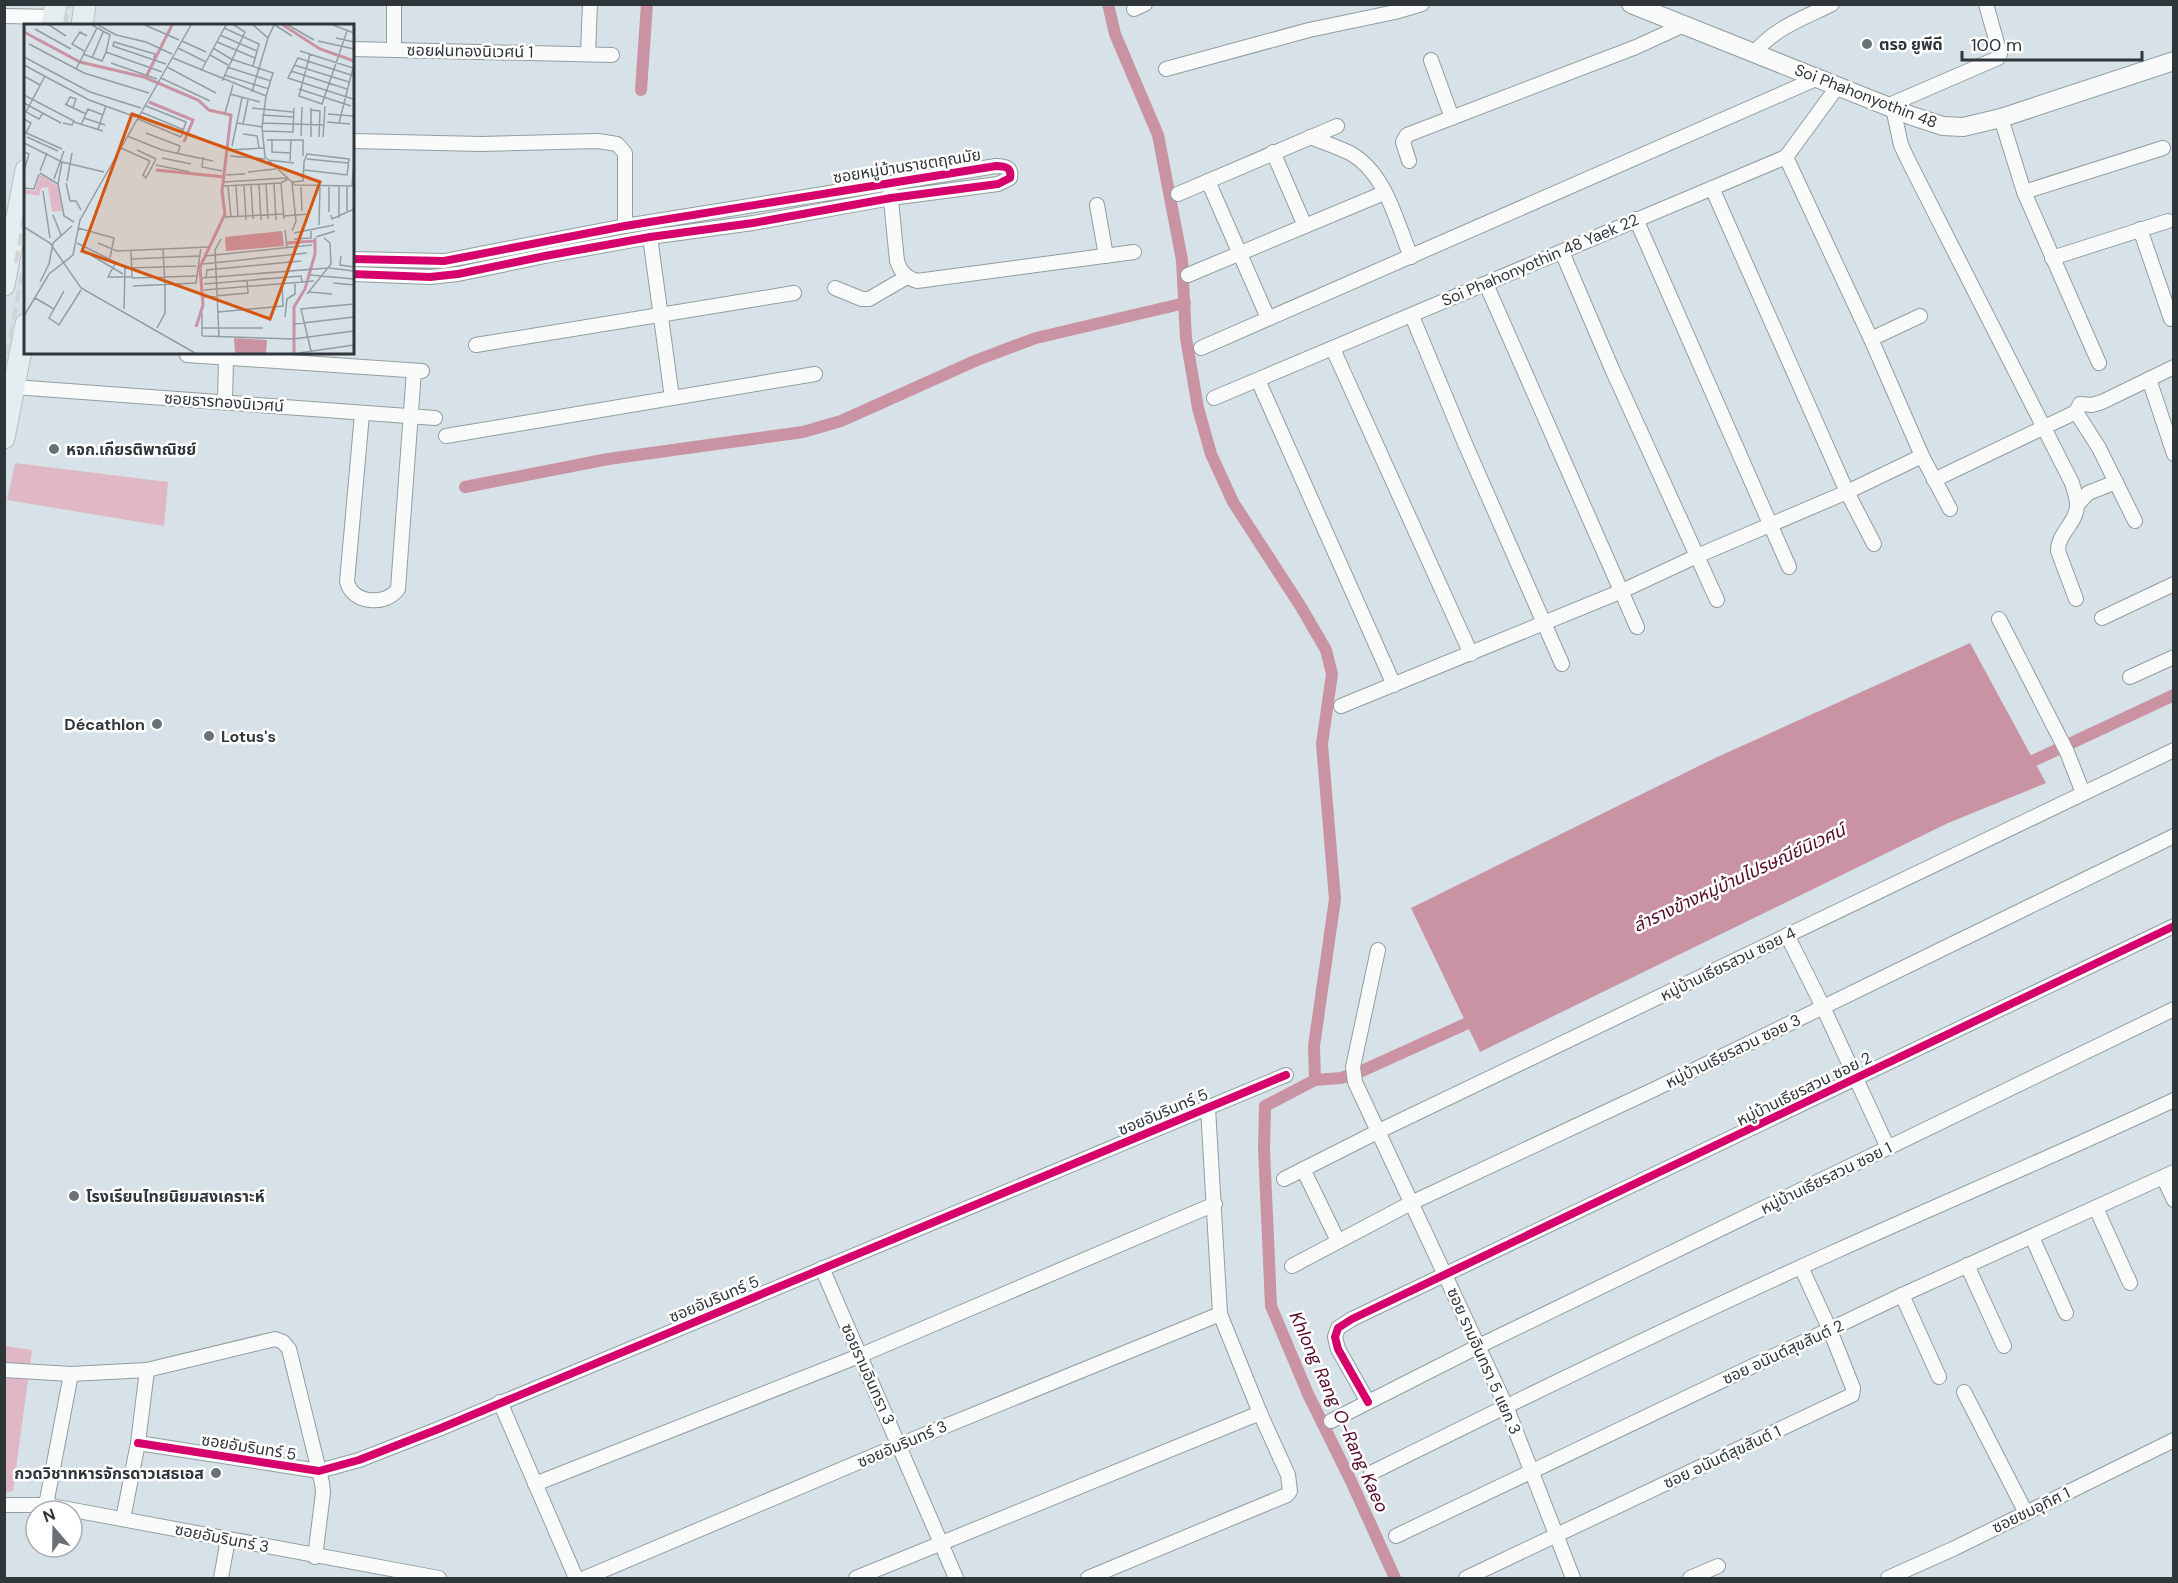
<svg xmlns="http://www.w3.org/2000/svg" width="2178" height="1583" viewBox="0 0 2178 1583" font-family="'DM Sans','Noto Sans Thai',sans-serif">
<rect width="100%" height="100%" fill="#d6e2e7"/>
<!-- green -->
<g fill="#e0b8c5">
<polygon points="15,463 168,482 164,526 7,500"/>
<polygon points="5,1346 32,1350 13,1491 5,1493"/>
</g>
<!-- water -->
<polygon fill="#ca93a3" points="1970,643 2046,783 1948,823 1480,1052 1411,908 1715,758"/>
<g fill="none" stroke-linecap="round" stroke-linejoin="round">
<!-- canal -->
<g stroke="#ca93a3" stroke-width="12">
<polyline points="1108,4 1115,34 1158,135 1182,260 1186,338 1198,408 1211,454 1233,502 1301,607 1326,650 1332,674 1322,744 1335,899 1314,1046 1315,1080 1265,1106 1264,1149 1271,1306 1308,1394 1351,1481 1395,1578"/>
<polyline points="641,90 647,4"/>
<polyline points="465,487 608,459 803,432 841,421 977,360 1036,338 1185,303"/>
<polyline points="2020,767 2174,695"/>
<polyline points="1315,1080 1341,1078 1364,1070 1481,1017"/>
</g>
<defs>
<g id="street">
<polyline points="1134,9 1145,4"/>
<polyline points="4,16 54,17"/>
<polyline points="352,49 612,55"/>
<polyline points="394,50 394,4"/>
<polyline points="588,53 590,4"/>
<path d="M1754,53C1776,27 1802,19 1832,4"/>
<polyline points="1431,60 1452,118"/>
<polyline points="1166,69 1309,30 1395,12 1422,4"/>
<polyline points="1887,106 1998,58 2000,54 1986,4"/>
<path d="M1893,108L1901,145L1908,160L2072,483C2074,491 2078,499 2077,507C2076,523 2058,533 2058,551L2076,599"/>
<polyline points="2001,118 2024,192 2099,363"/>
<path d="M1310,137C1323,142 1337,147 1350,153C1386,173 1396,221 1411,257"/>
<polyline points="352,141 481,144 598,141 617,144 625,153 625,226"/>
<polyline points="1273,152 1305,226"/>
<polyline points="1786,157 1871,339 1922,456 1950,509"/>
<polyline points="1409,161 1403,142 1407,135 1636,47 1684,25"/>
<polyline points="1208,181 1268,318"/>
<polyline points="1712,188 1847,492 1874,544"/>
<path d="M890,190L897,261C901,273 906,277 917,281L1134,252"/>
<polyline points="2024,192 2163,148"/>
<polyline points="1178,194 1337,126"/>
<polyline points="1097,205 1106,256"/>
<polyline points="1636,219 1789,567"/>
<polyline points="2140,229 2171,319"/>
<polyline points="650,237 672,398"/>
<polyline points="1562,252 1612,369 1717,600"/>
<polyline points="2052,258 2168,221"/>
<path d="M352,259L444,261L625,226L996,166C1006,166 1012,168 1010,178L998,184L891,198L753,223L650,237L545,256L458,274L430,277L352,274"/>
<polyline points="1188,275 1384,193"/>
<polyline points="1486,284 1637,627"/>
<polyline points="835,288 862,299 869,299 907,277"/>
<polyline points="1412,316 1466,446 1562,664"/>
<polyline points="1871,339 1920,316"/>
<polyline points="476,345 794,293"/>
<polyline points="1201,348 1818,78"/>
<polyline points="1333,349 1471,654"/>
<polyline points="187,355 422,371"/>
<polyline points="2149,379 2174,454"/>
<polyline points="1258,380 1394,685"/>
<polyline points="14,387 435,418"/>
<polyline points="1214,398 1786,157 1838,86"/>
<polyline points="225,402 226,358"/>
<polyline points="2076,412 2099,448 2135,521"/>
<path d="M362,414L347,582C353,604 386,606 398,589L414,371"/>
<polyline points="446,436 815,374"/>
<polyline points="1934,480 2076,412 2080,404 2092,405 2102,402 2174,367"/>
<polyline points="2077,505 2088,493 2116,482"/>
<polyline points="2102,618 2174,584"/>
<polyline points="1999,619 2067,752 2083,793"/>
<polyline points="2130,677 2174,657"/>
<polyline points="1341,706 1622,591 1697,556 1847,492 1922,456"/>
<polyline points="1787,935 1823,1007 1888,1148"/>
<polyline points="1378,950 1353,1067 1355,1082 1506,1406 1573,1578"/>
<polyline points="1303,1169 1338,1241"/>
<polyline points="2163,1177 2174,1200"/>
<polyline points="1284,1179 1377,1132 2174,750"/>
<polyline points="2096,1208 2130,1283"/>
<polyline points="2032,1237 2066,1313"/>
<polyline points="1967,1265 2004,1346"/>
<polyline points="1292,1266 1411,1203 1655,1089 2174,836"/>
<polyline points="822,1268 956,1578"/>
<polyline points="1902,1295 1939,1377"/>
<polyline points="4,1370 71,1374 147,1370 275,1339 283,1342 289,1349 322,1483 323,1493 315,1557"/>
<polyline points="1964,1392 2026,1513"/>
<polyline points="500,1402 576,1578"/>
<polyline points="1368,1402 1338,1349 1335,1337 1338,1328 1352,1319 2174,926"/>
<polyline points="1331,1421 1479,1346 2174,1009"/>
<polyline points="138,1443 319,1471 359,1460 441,1428 1286,1075"/>
<path d="M1371,1473C1524,1397 1678,1322 1834,1252C1947,1201 2061,1153 2174,1100"/>
<polyline points="535,1484 859,1356 1215,1204"/>
<polyline points="4,1505 46,1505 439,1578"/>
<polyline points="46,1505 71,1374"/>
<polyline points="123,1519 138,1443 147,1370"/>
<polyline points="1396,1536 1902,1295 2174,1172"/>
<polyline points="221,1578 228,1539"/>
<polyline points="585,1578 899,1445 1220,1314"/>
<polyline points="856,1578 1260,1413"/>
<polyline points="1088,1578 1287,1495 1290,1491 1288,1475 1260,1413 1220,1314 1208,1108"/>
<polyline points="1466,1578 1852,1395 1853,1388 1830,1330 1801,1267"/>
<polyline points="1690,1578 1718,1566"/>
<polyline points="1888,1578 1955,1548 2174,1440"/>
</g>
<polyline id="secondary" points="1631,4 1912,116 1943,126 1963,127 2001,118 2174,61"/>
<g id="primary">
<polyline points="52,26 56,4"/>
<polyline points="82,26 85,4"/>
<polyline points="4,285 26,170"/>
<polyline points="4,438 26,324"/>
</g>
</defs>
<!-- street casing -->
<use href="#street" stroke="#939da1" stroke-width="16"/>
<!-- secondary casing -->
<use href="#secondary" stroke="#939da1" stroke-width="20"/>
<!-- primary casing -->
<use href="#primary" stroke="#b8bdc0" stroke-width="23"/>
<!-- street -->
<use href="#street" stroke="#f9fbfb" stroke-width="14"/>
<!-- secondary -->
<use href="#secondary" stroke="#f9fbfb" stroke-width="18"/>
<!-- primary -->
<use href="#primary" stroke="#e4eef1" stroke-width="21"/>
<!-- rail -->
<g stroke="#d0d4d4" stroke-width="4" stroke-dasharray="12 6" stroke-linecap="butt">
<polyline points="65,26 69,4"/>
<polyline points="16,263 26,206"/>
<polyline points="4,373 26,252"/>
</g>
<defs>
<g id="cycleway">
<path d="M352,259L444,261L625,226L996,166C1006,166 1012,168 1010,178L998,184L891,198L753,223L650,237L545,256L458,274L430,277L352,274"/>
<polyline points="1368,1402 1338,1349 1335,1337 1338,1328 1352,1319 2174,926"/>
<polyline points="138,1443 319,1471 359,1460 441,1428 1286,1075"/>
</g>
</defs>
<!-- cycleway casing -->
<use href="#cycleway" stroke="#fff" stroke-width="11"/>
<!-- cycleway -->
<use href="#cycleway" stroke="#d6006c" stroke-width="8"/>
</g>
<!-- markers -->
<g fill="#697277" stroke="#fff" stroke-width="2">
<circle cx="1867" cy="44" r="6"/>
<circle cx="54" cy="449" r="6"/>
<circle cx="157" cy="724" r="6"/>
<circle cx="209" cy="736" r="6"/>
<circle cx="74" cy="1196" r="6"/>
<circle cx="216" cy="1473" r="6"/>
</g>
<g text-anchor="middle" dominant-baseline="central" stroke-width="5" stroke-linejoin="round" paint-order="stroke">
<!-- poi labels -->
<g font-size="16" font-weight="bold" fill="#2e363a" stroke="#fff" text-anchor="start">
<text x="1879" y="44">ตรอ ยูพีดี</text>
<text x="66" y="449">หจก.เกียรติพาณิชย์</text>
<text x="145" y="724" text-anchor="end">Décathlon</text>
<text x="221" y="736">Lotus's</text>
<text x="86" y="1196">โรงเรียนไทยนิยมสงเคราะห์</text>
<text x="204" y="1473" text-anchor="end">กวดวิชาทหารจักรดาวเสธเอส</text>
</g>
<!-- street labels -->
<g font-size="16" fill="#2e363a" stroke="#fff">
<text transform="translate(470 51) rotate(1)">ซอยฝนทองนิเวศน์ 1</text>
<text transform="translate(1866 96) rotate(21)">Soi Phahonyothin 48</text>
<text transform="translate(907 166) rotate(-9)">ซอยหมู่บ้านราชตฤณมัย</text>
<text transform="translate(1540 260) rotate(-23)">Soi Phahonyothin 48 Yaek 22</text>
<text transform="translate(224 402) rotate(4)">ซอยธารทองนิเวศน์</text>
<text transform="translate(1728 964) rotate(-26)">หมู่บ้านเธียรสวน ซอย 4</text>
<text transform="translate(1733 1051) rotate(-26)">หมู่บ้านเธียรสวน ซอย 3</text>
<text transform="translate(1804 1089) rotate(-26)">หมู่บ้านเธียรสวน ซอย 2</text>
<text transform="translate(1163 1112) rotate(-23)">ซอยอัมรินทร์ 5</text>
<text transform="translate(1826 1178) rotate(-26)">หมู่บ้านเธียรสวน ซอย 1</text>
<text transform="translate(714 1299) rotate(-23)">ซอยอัมรินทร์ 5</text>
<text transform="translate(1783 1352) rotate(-25)">ซอย อนันต์สุขสันต์ 2</text>
<text transform="translate(1484 1361) rotate(66)">ซอย รามอินทรา 5 แยก 3</text>
<text transform="translate(868 1374) rotate(66)">ซอยรามอินทรา 3</text>
<text transform="translate(902 1444) rotate(-23)">ซอยอัมรินทร์ 3</text>
<text transform="translate(249 1447) rotate(9)">ซอยอัมรินทร์ 5</text>
<text transform="translate(1722 1457) rotate(-25)">ซอย อนันต์สุขสันต์ 1</text>
<text transform="translate(2031 1510) rotate(-26)">ซอยชมอุทิศ 1</text>
<text transform="translate(222 1538) rotate(11)">ซอยอัมรินทร์ 3</text>
</g>
<!-- water labels -->
<g font-size="18" font-style="italic" fill="#550726" stroke="#fff">
<text transform="translate(1739 878) rotate(-25)">ลำรางข้างหมู่บ้านไปรษณีย์นิเวศน์</text>
<text transform="translate(1339 1412) rotate(66)">Khlong Rang O-Rang Kaeo</text>
</g>
</g>
<!-- overview -->
<g transform="translate(24 24)">
<rect width="330" height="330" fill="#d6e2e7"/>
<path d="M16,150L34,162L38,187L28,188L24,163L17,164L15,172L0,169V165L11,167Z" fill="#e3b8c6"/>
<path d="M258,207L260,222L202,227L201,213ZM210,314L243,316L242,329H211Z" fill="#ca93a3"/>
<path fill="none" stroke="#ca93a3" stroke-width="3" d="M259,1L296,25L330,37M0,8L56,38L120,53L174,76L185,86L207,91L198,167L201,190L176,243L179,281L172,303M122,53L148,1M125,78L169,96L160,118M132,146L200,153M263,219L291,217M270,329V283L281,265L291,230V214"/>
<path fill="none" stroke="#939da2" stroke-width="1.5" d="M25,1L42,12M74,1L92,11L122,18L148,30M121,1L155,16M229,1L244,14L250,1M251,1L268,12M264,1L290,16M309,1L330,9M200,4L235,20L229,42M11,5L47,25M196,11L233,27M312,14L330,18M158,17L182,28M294,17L330,25M193,18L231,34M5,20L60,49L125,69M154,24L182,38M189,24L207,35L249,49L242,72M60,27L48,20L56,8L63,12M276,27L329,44M82,28L138,48M59,30L78,37L82,28L86,11L68,1M286,30L275,72L298,80L323,7M186,31L204,41M0,33L66,68L117,84M68,34L79,8M130,34L131,30L90,18L89,22L142,40M149,34L242,72L238,103L241,133L271,161L330,162M87,39L133,55M0,41L65,76L112,93M270,41L325,58M143,43L192,69M203,43L247,57M235,44L244,14M52,45L73,4M177,47L202,1M267,47L323,65M200,51L245,65M0,52L16,61M137,54L186,77M198,57L221,8L210,1M275,65L327,82M228,68L235,44M206,70L236,78M0,71L50,97L48,101L39,99M329,75L264,54L274,34L330,52M0,79L37,99M41,80L62,90M42,81L46,73L52,75L49,84M122,82L162,98L157,113M228,84L269,88M287,86L296,87L295,113M117,88L160,106M19,89L15,95L2,88L21,52M201,89L209,61M304,90L329,92M238,91L269,93M60,94L81,101M0,95L7,99L2,109M114,95L157,113M50,98L79,107M303,98L326,100M213,99L238,103M238,99L299,101M315,99L329,44M219,100L224,76M57,101L64,85L79,91M74,105L82,82M239,107L269,108L270,84M0,108L38,125M122,109L156,122L154,129M219,110L233,112L235,124M103,112L138,126L189,137M277,112L278,83M3,113L34,127M287,113V84M299,113L301,82M248,115V128L267,129M243,116H279V132M0,119L38,138L80,148M208,122L218,74M97,124L126,137M113,126L132,135M205,126L240,124M0,128L5,130L0,147M206,132L241,135M179,133L178,143L198,147M138,134L167,140M283,135L324,139M244,136L270,139M126,137L119,151L122,154L132,135M266,137L267,116M132,141L166,148M16,147L23,129M224,148L252,145M16,149L34,160L40,192L50,198M202,151L221,150M30,155L40,127M43,157L48,129M200,158L262,154M267,158L279,157L280,138L283,130L325,135L323,151L280,146M42,159L46,177H52L57,186M257,159L260,195M268,159L272,197L268,207M34,160L38,138M242,160L244,195M250,160L252,196M220,161L222,196M227,161L229,195M235,161L237,196M200,162L257,159L264,155M204,162L207,193M212,162L214,193M328,162L330,137M277,163L278,187M315,163V194M0,164L10,165L15,150M19,167L26,214M323,187V162M305,188V163M29,191L37,211M307,191L308,195L330,185M260,192L285,190M201,193L259,190M295,201L296,163M0,203L26,219L57,264L171,329M54,204L90,214L86,234M261,206L263,224M270,209L310,201M292,213L311,207M270,215L287,214V207M53,219L103,244L172,242M74,219L93,227L185,223M139,225L141,262M107,227L108,253M67,231L99,250M181,232L288,221M317,232L316,241L330,243M107,235L175,232M92,238L84,253H108M179,240L283,229M305,244L330,247M286,251L330,255M108,254L172,252M178,254L304,244M182,254L183,246L277,237M16,258L25,240L29,219L48,202M309,259L330,261M180,260L277,252L278,258M109,262L172,259L177,223M180,266L290,257M40,267L25,294L35,301L57,266M285,268L308,270M283,270L307,240L306,219L300,214M180,273L224,269L223,256M11,274L30,285M100,285L101,243M194,288L259,282L258,260M178,289V312M0,292L25,250L49,231L56,196L167,1M261,293L263,275L271,270V259M270,300L330,293M133,304L141,289V260M178,304H239M178,312L269,315L330,307M195,312L191,226L197,215M287,327L277,285L330,280M275,329L330,321"/>
<path fill="#d55611" fill-opacity="0.15" stroke="#d55611" stroke-width="3" d="M108,90L296,158L246,295L58,227Z"/>
<rect width="330" height="330" fill="none" stroke="#2e363a" stroke-width="3"/>
</g>
<!-- border -->
<rect width="2178" height="1583" fill="none" stroke="#2e363a" stroke-width="12"/>
<!-- north arrow -->
<g transform="translate(54 1529) rotate(340)"><circle r="28" fill="#ffffff" stroke="#abafb0" stroke-width="1.5"/>
<path d="M0-4.5L10 22L0 15L-10 22Z" fill="#697277"/>
<text y="-9" font-size="16" font-weight="bold" text-anchor="middle" fill="#2e363a">N</text>
</g>
<!-- scale -->
<path d="M1962 51v9h180v-9" fill="none" stroke="#2e363a" stroke-width="3"/>
<text x="1971" y="51" font-size="18" fill="#2e363a" stroke="#ffffff" stroke-width="4.5" paint-order="stroke">100 m</text>
</svg>
